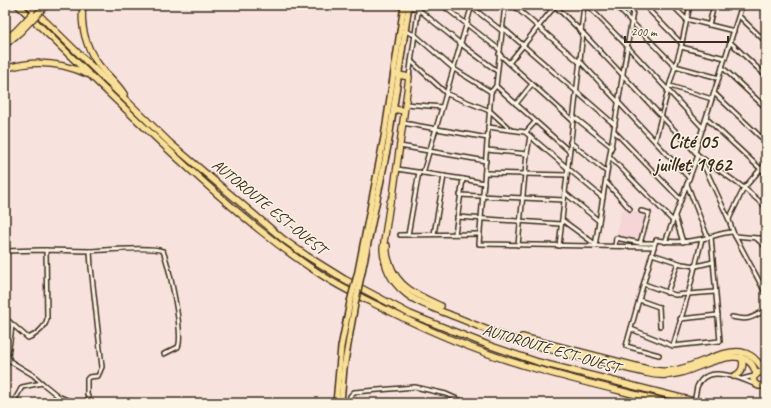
<svg xmlns="http://www.w3.org/2000/svg" width="771" height="408" viewBox="0 0 771 408" font-family="Caveat,sans-serif">
<rect width="100%" height="100%" fill="#f8e2dd"/>
<filter id="ink" filterUnits="userSpaceOnUse"><feTurbulence type="fractalNoise" baseFrequency=".025" numOctaves="2"/><feDisplacementMap in="SourceGraphic" scale="8" xChannelSelector="R" yChannelSelector="G"/><feConvolveMatrix kernelMatrix="1 2 1 2 8 2 1 2 1" color-interpolation-filters="sRGB"/></filter>
<g filter="url(#ink)">
<!-- built -->
<polygon fill="#f5d5d7" points="622,209 645,214 640,241 616,236"/>
<g fill="none" stroke-linecap="round" stroke-linejoin="round">
<defs>
<g id="street">
<polyline points="442,5 500,50"/>
<polyline points="469,5 502,31"/>
<polyline points="505,5 496,86 491,92 479,244 654,247"/>
<polyline points="513,5 579,62"/>
<polyline points="554,5 583,33 698,155 744,188 766,207"/>
<polyline points="587,5 627,46 703,128"/>
<polyline points="615,5 675,66 719,78"/>
<polyline points="644,5 681,43"/>
<polyline points="672,5 686,19 734,31"/>
<polyline points="761,5 766,10"/>
<polyline points="409,7 418,9 461,44 497,71"/>
<polyline points="739,16 766,42"/>
<polyline points="709,25 714,5"/>
<polyline points="502,27 615,125"/>
<polyline points="405,31 415,35 454,69 491,92"/>
<polyline points="581,32 584,5"/>
<polyline points="730,42 766,76"/>
<polyline points="681,47 725,58"/>
<polyline points="499,54 573,121"/>
<polyline points="579,60 689,178"/>
<polyline points="411,61 447,94 490,111 511,130"/>
<polyline points="509,63 555,6"/>
<polyline points="722,67 766,108"/>
<polyline points="409,77 419,5"/>
<polyline points="496,86 569,151"/>
<polyline points="670,86 712,99"/>
<polyline points="714,93 766,142"/>
<polyline points="405,104 442,107"/>
<polyline points="516,104 532,84"/>
<polyline points="573,116 612,147"/>
<polyline points="706,118 766,174"/>
<polyline points="403,123 488,138"/>
<polyline points="488,127 525,132 603,198"/>
<polyline points="614,131 681,200"/>
<polyline points="526,132 535,122"/>
<polyline points="655,141 668,90 681,47 690,5"/>
<polyline points="570,142 607,172"/>
<polyline points="400,146 486,161"/>
<polyline points="487,150 527,154"/>
<polyline points="695,152 742,5"/>
<polyline points="610,157 673,221"/>
<polyline points="701,159 729,220 733,232 766,294"/>
<polyline points="397,169 463,179 455,234"/>
<polyline points="423,173 472,5"/>
<polyline points="485,173 567,175"/>
<polyline points="463,179 484,183"/>
<polyline points="606,182 630,209"/>
<polyline points="687,184 708,238"/>
<polyline points="565,193 599,221"/>
<polyline points="460,195 564,200"/>
<polyline points="457,217 561,224"/>
<polyline points="675,217 683,242"/>
<polyline points="729,219 744,188 766,163"/>
<polyline points="562,220 595,244"/>
<polyline points="434,234 444,176"/>
<polyline points="400,235 480,234"/>
<polyline points="408,235 419,172"/>
<polyline points="735,236 757,238 766,238"/>
<polyline points="757,239 766,247"/>
<polyline points="665,242 698,155"/>
<polyline points="640,243 649,213 641,211"/>
<polyline points="655,243 626,346 659,355"/>
<polyline points="518,245 527,154 530,136"/>
<polyline points="559,246 583,33"/>
<polyline points="595,246 634,5"/>
<path d="M615,246L616,238L640,243H655L656,240C671,243 687,242 702,239C712,237 723,232 733,232"/>
<polyline points="5,251 41,250 90,251 91,267 102,367 98,376 89,377 87,379 87,394 90,403"/>
<path d="M90,251C105,250 152,246 163,251C169,266 184,334 178,347L164,354"/>
<polyline points="652,254 682,264 696,266 713,262"/>
<polyline points="644,284 675,295 715,292"/>
<polyline points="667,293 678,263"/>
<polyline points="639,300 659,307 660,326"/>
<path d="M732,317C749,321 751,318 766,310"/>
<polyline points="680,319 718,315"/>
<polyline points="5,320 10,322 12,326 8,355 10,361 33,375 42,383"/>
<path d="M12,324L28,338C36,335 45,328 47,319L46,250"/>
<polyline points="631,329 673,346 720,341 711,237"/>
<polyline points="673,346 688,295 702,239"/>
<polyline points="742,379 754,376"/>
<path d="M697,387C699,383 701,379 705,377C718,369 742,379 754,384"/>
<polyline points="13,403 22,387 42,383 58,396 74,403"/>
<polyline points="350,403 350,396 354,392 415,387 446,394 466,403"/>
</g>
<g id="primary">
<polyline points="358,271 384,137 404,5"/>
<polyline points="362,272 388,146 409,5"/>
<polyline points="336,403 341,347 350,302"/>
<polyline points="341,403 344,368 355,304"/>
</g>
<g id="highway">
<path d="M18,5C77,62 135,120 196,175C238,213 280,249 328,279C347,291 367,300 387,310C437,335 490,357 544,371C585,383 627,392 669,403"/>
<polyline points="29,5 170,143 283,239 307,256 344,279 410,314 488,345 538,362 701,403"/>
<path d="M83,5C80,26 86,48 99,65C107,75 117,83 124,94"/>
<polyline points="5,40 17,30"/>
<polyline points="5,45 20,32"/>
<path d="M5,69C32,60 60,62 87,74"/>
<path d="M394,74L409,77L393,196L390,202L383,249C384,266 391,281 404,292C416,303 437,309 453,316C472,323 490,332 510,338C555,352 600,362 646,373C657,376 668,376 680,373C701,368 748,339 756,374"/>
<polyline points="394,109 404,111"/>
<path d="M387,246C386,252 388,259 390,264C398,288 419,296 441,306"/>
<path d="M522,337L647,369C658,372 669,372 680,369C698,365 727,347 745,353C755,356 761,366 766,374"/>
<path d="M766,374L763,372L758,373L753,378C754,386 760,388 766,384"/>
<path d="M734,376C742,373 745,365 741,357"/>
</g>
</defs>
<!-- street casing -->
<use href="#street" stroke="#3b2a1e" stroke-width="6"/>
<!-- primary casing -->
<use href="#primary" stroke="#3b2a1e" stroke-width="8"/>
<!-- highway casing -->
<use href="#highway" stroke="#3b2a1e" stroke-width="8"/>
<!-- street -->
<use href="#street" stroke="#fcf5e5" stroke-width="3"/>
<!-- primary -->
<use href="#primary" stroke="#fadf96" stroke-width="5"/>
<!-- highway -->
<use href="#highway" stroke="#fadf96" stroke-width="5.5"/>
<defs>
<polyline id="street-bridge" points="694,403 697,387"/>
<g id="primary-bridge">
<polyline points="350,302 358,271"/>
<polyline points="355,304 362,272"/>
</g>
<g id="highway-bridge">
<polyline points="17,30 32,14"/>
<polyline points="20,32 46,5"/>
</g>
</defs>
<!-- street-bridge casing -->
<use href="#street-bridge" stroke="#3b2a1e" stroke-width="6" stroke-linecap="butt"/>
<!-- primary-bridge casing -->
<use href="#primary-bridge" stroke="#3b2a1e" stroke-width="8" stroke-linecap="butt"/>
<!-- highway-bridge casing -->
<use href="#highway-bridge" stroke="#3b2a1e" stroke-width="8" stroke-linecap="butt"/>
<!-- street-bridge -->
<use href="#street-bridge" stroke="#fcf5e5" stroke-width="3"/>
<!-- primary-bridge -->
<use href="#primary-bridge" stroke="#fadf96" stroke-width="5"/>
<!-- highway-bridge -->
<use href="#highway-bridge" stroke="#fadf96" stroke-width="5.5"/>
</g>
</g>
<g text-anchor="middle" dominant-baseline="central" stroke-width="3" stroke-linejoin="round" paint-order="stroke">
<!-- street labels -->
<g font-size="16" fill="#3b2a1e" stroke="#fcf5e5">
<text transform="translate(269 207) rotate(39)">AUTOROUTE EST-OUEST</text>
<text transform="translate(551 349) rotate(16)">AUTOROUTE EST-OUEST</text>
</g>
<!-- district labels -->
<g font-size="20" font-weight="bold" fill="#3b2a1e" stroke="#fcf5e5">
<text x="693" y="141">Cité 05<tspan x="693" dy="23">juillet 1962</tspan></text>
</g>
</g>
<!-- margin -->
<rect width="771" height="408" fill="none" stroke="#fcf5e5" stroke-width="20"/>
<rect x="10" y="10" width="751" height="388" fill="none" stroke="#3b2a1e" stroke-width="1.5" filter="url(#ink)"/>
<!-- scale -->
<path d="M625 36v6h103v-6" fill="none" stroke="#3b2a1e" stroke-width="2"/>
<text x="631" y="36" font-size="12" fill="#3b2a1e" stroke="#fcf5e5" stroke-width="3" paint-order="stroke">200 m</text>
</svg>
